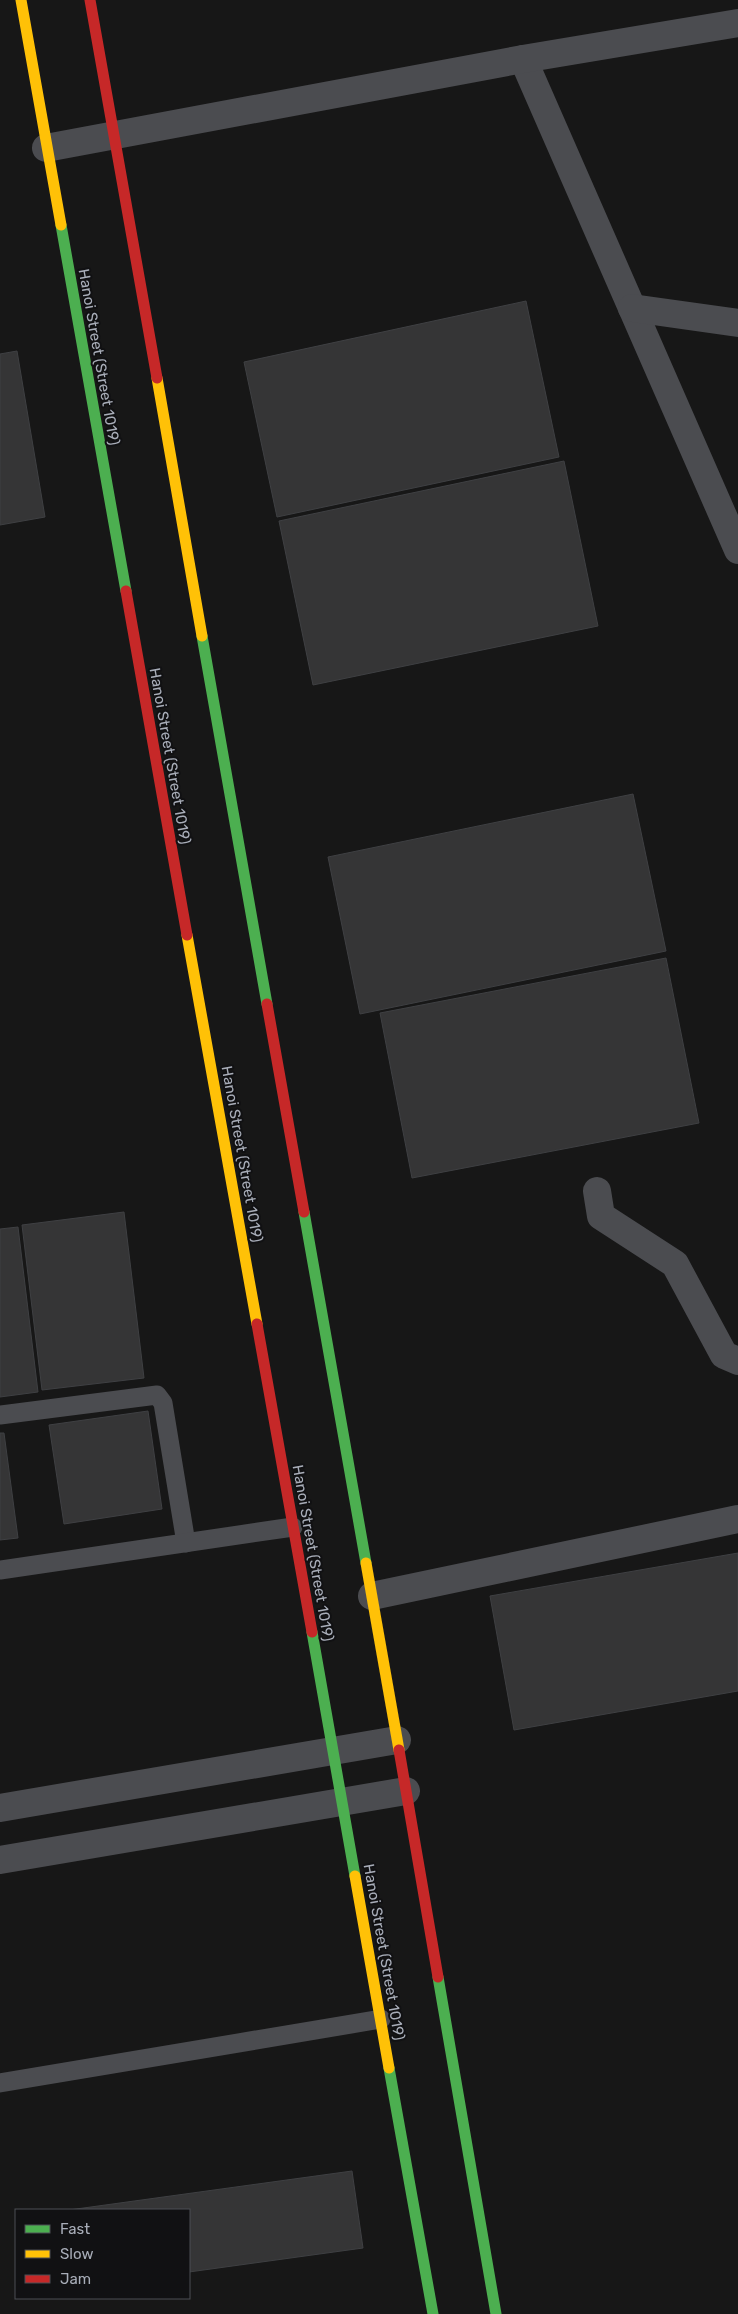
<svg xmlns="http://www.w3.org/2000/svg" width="738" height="2314" viewBox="0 0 738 2314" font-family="Rubik,sans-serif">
<rect width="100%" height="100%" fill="#171717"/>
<!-- building -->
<g fill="#353536" stroke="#3f4043">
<polygon points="526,301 559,457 277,517 244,362"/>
<polygon points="17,351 45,517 0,525 0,354"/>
<polygon points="564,461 598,626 313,685 279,521"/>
<polygon points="633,794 666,951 360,1014 328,857"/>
<polygon points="666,958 699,1123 412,1178 380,1013"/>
<polygon points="124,1212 144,1378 42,1390 22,1225"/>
<polygon points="18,1227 38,1392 0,1397 0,1229"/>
<polygon points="148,1411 162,1509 64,1524 49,1425"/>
<polygon points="0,1433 4,1433 18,1538 0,1540"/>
<polygon points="738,1553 738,1691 514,1730 490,1596"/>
<polygon points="352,2171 363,2248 189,2272 189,2210 69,2210"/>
</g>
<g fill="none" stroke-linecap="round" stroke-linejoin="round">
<!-- lane -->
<g stroke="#4b4c50" stroke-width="19">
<polyline points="0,1415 157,1395 163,1403 186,1543"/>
<polyline points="0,1570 293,1527"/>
<polyline points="0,2083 381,2019"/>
</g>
<!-- street -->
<g stroke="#4b4c50" stroke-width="28">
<polyline points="523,59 738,550"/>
<polyline points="46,148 523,59 738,23"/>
<polyline points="632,308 738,323"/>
<polyline points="597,1191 601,1216 675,1264 724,1355 738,1361"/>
<polyline points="372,1596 738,1519"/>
<polyline points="0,1808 397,1740"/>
<polyline points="0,1860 406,1791"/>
</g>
<!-- fast -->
<g stroke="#4caf50" stroke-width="11">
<polyline points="61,225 126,591"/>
<polyline points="202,636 267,1004"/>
<polyline points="304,1212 366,1563"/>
<polyline points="312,1632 355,1876"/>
<polyline points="438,1977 496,2314"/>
<polyline points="389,2068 433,2314"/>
</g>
<!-- slow -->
<g stroke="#ffc107" stroke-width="11">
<polyline points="21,0 61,225"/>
<polyline points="157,378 202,636"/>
<polyline points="187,935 257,1324"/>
<polyline points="366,1563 399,1750"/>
<polyline points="355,1876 389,2068"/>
</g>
<!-- jam -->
<g stroke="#c62828" stroke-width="11">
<polyline points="90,0 157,378"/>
<polyline points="126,591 187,935"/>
<polyline points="267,1004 304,1212"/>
<polyline points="257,1324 312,1632"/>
<polyline points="399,1750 438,1977"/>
</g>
</g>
<g text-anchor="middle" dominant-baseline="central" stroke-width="4" stroke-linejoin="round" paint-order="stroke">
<!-- street labels -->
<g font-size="15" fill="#a8adb8" stroke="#111113">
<text transform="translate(99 357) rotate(80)">Hanoi Street (Street 1019)</text>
<text transform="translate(170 756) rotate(80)">Hanoi Street (Street 1019)</text>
<text transform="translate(242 1154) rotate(80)">Hanoi Street (Street 1019)</text>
<text transform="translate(313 1553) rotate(80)">Hanoi Street (Street 1019)</text>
<text transform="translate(384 1952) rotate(80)">Hanoi Street (Street 1019)</text>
</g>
</g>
<!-- legend -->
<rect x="15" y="2209" width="175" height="90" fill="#111113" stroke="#4d4f55"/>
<rect x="25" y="2225" width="25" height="8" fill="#4caf50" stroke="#4d4f55"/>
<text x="60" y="2234" font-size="15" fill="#a8adb8">Fast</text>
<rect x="25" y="2250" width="25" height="8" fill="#ffc107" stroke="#4d4f55"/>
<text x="60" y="2259" font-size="15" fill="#a8adb8">Slow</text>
<rect x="25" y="2275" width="25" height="8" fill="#c62828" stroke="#4d4f55"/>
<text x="60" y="2284" font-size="15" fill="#a8adb8">Jam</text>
</svg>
